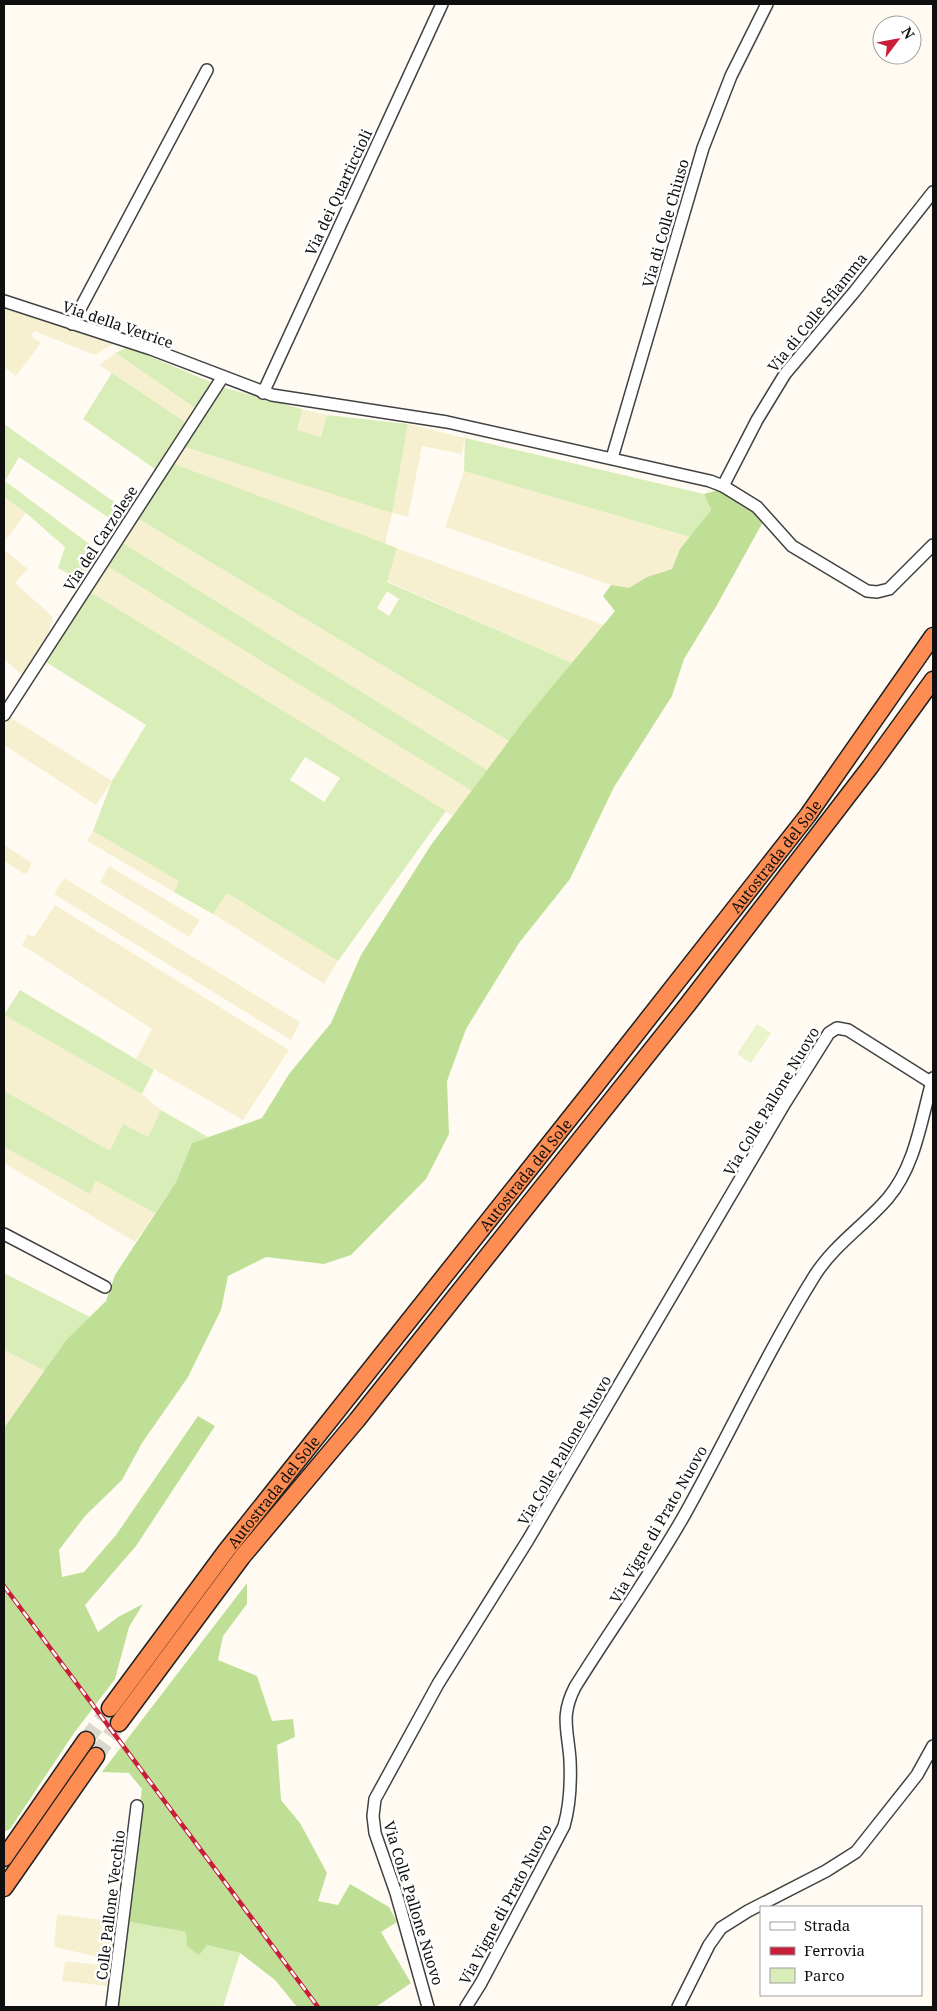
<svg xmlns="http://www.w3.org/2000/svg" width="937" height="2011" viewBox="0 0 937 2011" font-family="'Noto Serif',serif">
<rect width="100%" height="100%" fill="#fffbf2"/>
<!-- farmland -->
<g fill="#f7f0d0">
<polygon points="4,307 115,343 95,355 34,331 31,336 41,343 16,376 4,367"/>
<polygon points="116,353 195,408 185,422 99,365"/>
<polygon points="302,409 327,415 321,437 296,430"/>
<polygon points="408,424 465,438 462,454 422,446 408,517 392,513 385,544 172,463 182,446 392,512"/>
<polygon points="464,471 690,537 680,549 672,569 647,577 629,589 611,585 445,527"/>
<polygon points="4,497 26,513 4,542"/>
<polygon points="137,518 509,741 487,770 123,543"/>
<polygon points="397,548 604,625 572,663 387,581"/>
<polygon points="4,550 28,569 15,583 53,617 48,633 22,675 4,659"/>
<polygon points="107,566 472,791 453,816 90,592"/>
<polygon points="8,716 112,781 96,805 4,745 4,724"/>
<polygon points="93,831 180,881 174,892 87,841"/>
<polygon points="4,845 32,863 26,875 4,861"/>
<polygon points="109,866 200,920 189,937 100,882"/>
<polygon points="64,878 300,1022 291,1040 54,894"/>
<polygon points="227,893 338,961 324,984 213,914"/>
<polygon points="55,905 289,1050 243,1120 136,1059 152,1029 22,945 28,934 34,937"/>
<polygon points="4,1015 142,1094 161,1110 148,1137 110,1151 4,1090"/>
<polygon points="4,1147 90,1194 96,1181 155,1213 135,1242 4,1163"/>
<polygon points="4,1350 45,1371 4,1428"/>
<polygon points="57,1914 118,1922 113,1960 54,1947"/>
<polygon points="65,1961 109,1966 107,1986 62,1981"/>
</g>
<!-- green -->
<g fill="#d9edb8" fill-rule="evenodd">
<polygon points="127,347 211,382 195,408 116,353"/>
<polygon points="112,373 185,422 155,469 83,419"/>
<polygon points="222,387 302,409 297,430 321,437 327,415 408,424 392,513 182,446"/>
<polygon points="4,424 127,511 118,524 19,457 5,481 100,552 80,580 58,568 65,547 26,513 4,497"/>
<polygon points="465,438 704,494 711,510 690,537 464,471"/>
<path d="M172,463L397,548L387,582L572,663L509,741L137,518ZM387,591L399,599L389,616L377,608Z"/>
<polygon points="123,543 487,770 472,791 107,566"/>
<path d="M90,592L446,811L338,961L227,893L213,914L174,892L179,881L93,831L112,781L146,725L46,662ZM305,757L340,778L324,802L290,780Z"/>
<polygon points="20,990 154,1070 142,1094 4,1015"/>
<polygon points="5,1091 110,1151 123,1124 148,1137 161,1110 208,1137 192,1143 176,1182 155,1213 96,1181 90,1194 4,1147"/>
<polygon points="4,1273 90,1317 67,1339 45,1371 4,1350"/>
<polygon points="125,1921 186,1932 206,1945 240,1953 223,2007 118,2007"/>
</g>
<!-- forest -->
<g fill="#bfdf96">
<polygon points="722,489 764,520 717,605 684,659 672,696 614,787 570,879 519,943 466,1029 447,1081 449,1134 426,1179 351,1255 324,1264 266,1257 228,1276 221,1310 188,1377 142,1443 122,1480 85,1516 59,1550 62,1577 84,1572 116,1535 198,1416 215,1426 136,1546 85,1605 98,1632 118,1617 143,1604 129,1627 115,1679 74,1733 10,1829 4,1832 4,1428 67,1339 106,1301 115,1275 176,1182 192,1143 262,1118 289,1074 331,1023 361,955 431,845 526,718 615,611 603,596 611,585 629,588 647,577 672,569 680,549 711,510 704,494"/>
<polygon points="247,1583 247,1604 223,1636 218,1660 257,1676 272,1721 293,1719 295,1737 277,1745 281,1800 300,1823 327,1873 318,1901 338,1905 350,1884 389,1907 397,1922 381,1932 411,1983 376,2007 297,2007 275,1980 240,1953 207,1945 199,1955 187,1946 186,1932 125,1921 142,1789 129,1773 102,1772"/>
</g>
<!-- pitch -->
<polygon fill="#eaf3cb" points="757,1024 771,1033 751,1063 737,1054"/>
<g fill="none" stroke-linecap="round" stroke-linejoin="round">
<!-- highway-tunnel -->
<g stroke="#dbd8d0" stroke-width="16" stroke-dasharray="16 8" stroke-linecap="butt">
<polyline points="86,1740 110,1708"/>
<polyline points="96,1756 119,1723"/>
</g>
<defs>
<g id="minor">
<polyline points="4,301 151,349 272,395 447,422 710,481 723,486 757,507 792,546 867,591 877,592 889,589 933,545"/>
<polyline points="72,324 207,70"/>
<polyline points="263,393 442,4"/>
<polyline points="612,458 703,148 731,76 767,4"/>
<polyline points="723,486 757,420 785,374 855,291 933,192"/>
<polyline points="4,715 222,378"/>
<polyline points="4,1234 105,1287"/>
<polyline points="112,2007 137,1806"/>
<polyline points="428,2007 396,1893 375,1833 373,1816 375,1799 438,1684 528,1540 785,1103 829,1033 837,1028 848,1030 932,1083"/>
<path d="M466,2007L481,1983L564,1826C570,1805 571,1782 570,1760C568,1730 560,1716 575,1687C611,1629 651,1574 685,1514C729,1435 767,1352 815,1275C835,1244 865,1225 888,1198C916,1165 921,1119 933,1078"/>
<polyline points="678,2007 709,1945 721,1928 748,1911 826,1871 856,1852 917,1775 933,1746"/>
</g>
<g id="highway">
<path id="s1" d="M110,1708L226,1551L593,1089L808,815L933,636"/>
<polyline points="119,1723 242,1557 357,1420 688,1004 870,767 933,680"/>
<polyline points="4,1858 86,1740"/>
<polyline points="4,1888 96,1756"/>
</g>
</defs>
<!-- minor casing -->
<use href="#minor" stroke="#424242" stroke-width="14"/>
<!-- highway casing -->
<use href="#highway" stroke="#202020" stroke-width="19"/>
<!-- minor -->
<use href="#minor" stroke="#fff" stroke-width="11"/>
<!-- highway -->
<use href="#highway" stroke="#fd8d52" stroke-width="16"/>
<defs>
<polyline id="rail" points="4,1586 318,2007"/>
</defs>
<!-- rail casing -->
<use href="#rail" stroke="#ca1d39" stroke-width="4.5"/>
<!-- rail -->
<use href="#rail" stroke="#fff" stroke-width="2.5" stroke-dasharray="8" stroke-linecap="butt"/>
</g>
<g text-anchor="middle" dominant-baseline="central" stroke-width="5" stroke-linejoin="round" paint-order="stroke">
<!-- street labels -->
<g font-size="15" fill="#0f0f0f" stroke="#fff">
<text transform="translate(338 192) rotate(-65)">Via dei Quarticcioli</text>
<text transform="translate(665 223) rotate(-74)">Via di Colle Chiuso</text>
<text transform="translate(817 312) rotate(-51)">Via di Colle Sfiamma</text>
<text transform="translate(118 324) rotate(19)">Via della Vetrice</text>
<text transform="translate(100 538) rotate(-57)">Via del Carzolese</text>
<text stroke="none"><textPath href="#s1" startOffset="1081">Autostrada del Sole</textPath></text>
<text transform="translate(771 1101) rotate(-59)">Via Colle Pallone Nuovo</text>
<text stroke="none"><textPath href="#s1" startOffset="676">Autostrada del Sole</textPath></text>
<text transform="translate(564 1450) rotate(-60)">Via Colle Pallone Nuovo</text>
<text stroke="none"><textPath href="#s1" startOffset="271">Autostrada del Sole</textPath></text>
<text transform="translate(658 1524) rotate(-60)">Via Vigne di Prato Nuovo</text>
<text transform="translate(414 1903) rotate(73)">Via Colle Pallone Nuovo</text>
<text transform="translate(505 1904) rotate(-62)">Via Vigne di Prato Nuovo</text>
<text transform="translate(110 1905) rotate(-83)">Colle Pallone Vecchio</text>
</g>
</g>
<!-- border -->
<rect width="937" height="2011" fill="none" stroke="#0f0f0f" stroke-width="10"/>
<!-- legend -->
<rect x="760" y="1906" width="162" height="90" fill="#ffffff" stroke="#9f9f9f"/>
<rect x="770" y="1922" width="25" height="8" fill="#ffffff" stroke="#9f9f9f"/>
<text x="804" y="1931" font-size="15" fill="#0f0f0f">Strada</text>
<rect x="770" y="1947" width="25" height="8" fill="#ca1d39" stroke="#9f9f9f"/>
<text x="804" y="1956" font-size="15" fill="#0f0f0f">Ferrovia</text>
<rect x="770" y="1968" width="25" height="15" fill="#d9edb8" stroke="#9f9f9f"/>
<text x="804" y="1981" font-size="15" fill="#0f0f0f">Parco</text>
<!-- north arrow -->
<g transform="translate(897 40) rotate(58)"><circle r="24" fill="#ffffff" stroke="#9f9f9f"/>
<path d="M0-4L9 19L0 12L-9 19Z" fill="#ca1d39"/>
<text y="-8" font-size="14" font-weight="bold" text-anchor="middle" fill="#0f0f0f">N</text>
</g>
</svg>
